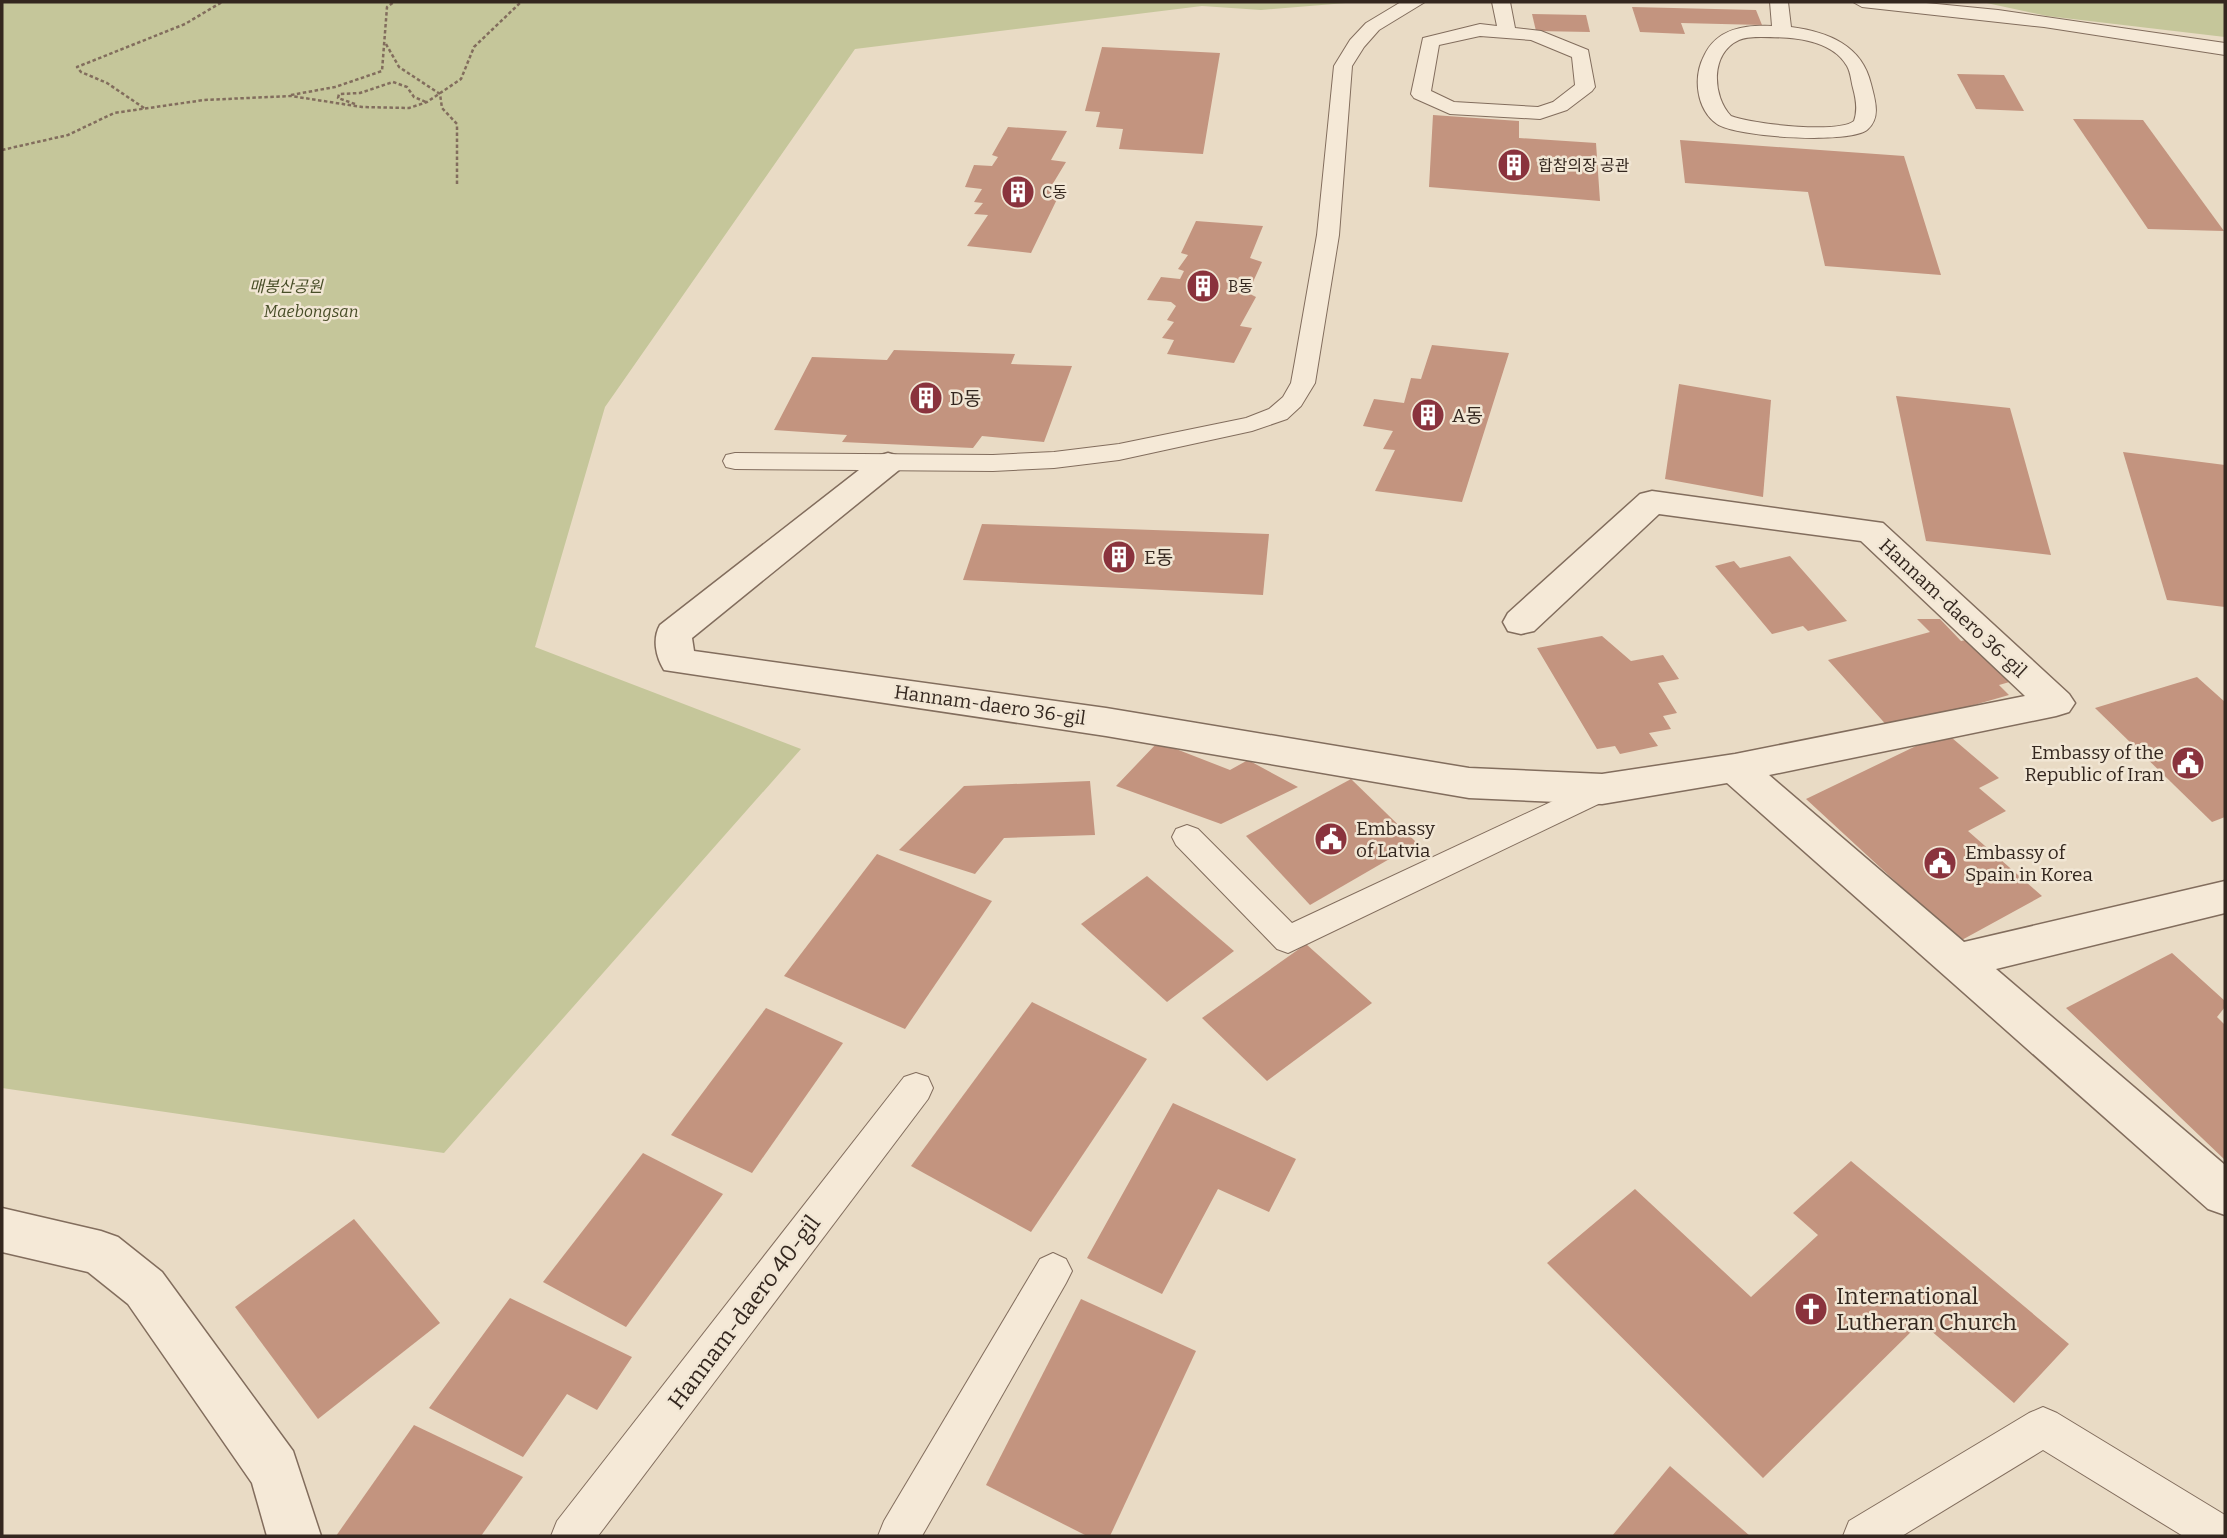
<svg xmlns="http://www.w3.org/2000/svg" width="2227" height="1538" viewBox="0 0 2227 1538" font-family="Bitter,'Noto Sans KR',serif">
<rect width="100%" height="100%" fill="#e9dbc5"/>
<!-- green -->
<g fill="#c5c69a">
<polygon points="2,2 1358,2 1261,10 1202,6 855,49 605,407 535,647 801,749 444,1153 2,1088"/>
<polygon points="1982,2 2225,2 2225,37 2047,16"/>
</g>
<!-- building -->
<g fill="#c3947f">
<polygon points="1632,7 1756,10 1762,25 1681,23 1685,34 1640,32"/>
<polygon points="1532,14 1586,15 1590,32 1536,31"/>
<polygon points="1102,47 1220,53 1203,154 1119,149 1123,129 1096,127 1100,112 1085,111"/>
<polygon points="1957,74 2004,75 2024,111 1976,109"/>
<polygon points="1433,115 1519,121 1519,138 1596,143 1600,201 1429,187"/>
<polygon points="2073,119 2143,120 2224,231 2148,229"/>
<polygon points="1008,127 1067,131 1051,160 1066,162 1049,190 1060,193 1031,253 967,246 988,215 974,214 983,203 974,202 982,189 965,187 974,165 992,166 998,157 992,155"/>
<polygon points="1680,140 1904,156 1941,275 1825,266 1808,192 1685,183"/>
<polygon points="1196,221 1263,226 1250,258 1262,262 1248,293 1256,297 1240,326 1252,328 1234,363 1167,354 1174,340 1162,338 1174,322 1167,320 1176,306 1171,302 1147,300 1161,277 1180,279 1184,271 1178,269 1188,255 1181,253"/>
<polygon points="1432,345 1509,353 1462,502 1375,491 1395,450 1383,449 1393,431 1363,426 1374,399 1404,403 1411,378 1421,379"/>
<polygon points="894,350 1015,354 1011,364 1072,366 1044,442 982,436 973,448 842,442 847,435 774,430 812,357 887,360"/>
<polygon points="1679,384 1771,400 1763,497 1665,479"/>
<polygon points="1896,396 2010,408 2051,555 1926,541"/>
<polygon points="2123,452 2225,465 2225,607 2167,600"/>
<polygon points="982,524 1269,534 1263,595 963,580"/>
<polygon points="1790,556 1847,621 1808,631 1803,626 1772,634 1715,566 1734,561 1740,568"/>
<polygon points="1917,619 1940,619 1961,641 1971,639 2013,681 1999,685 2009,695 1890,729 1828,660 1930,632"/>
<polygon points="1602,636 1631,661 1663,655 1679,679 1658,683 1677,713 1663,716 1671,729 1649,733 1658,746 1620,754 1615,746 1597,749 1537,648"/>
<polygon points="2197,677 2225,702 2225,817 2212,822 2095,708"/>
<polygon points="1945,732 1999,778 1979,788 2006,811 1968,831 2042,896 1960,941 1806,799"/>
<polygon points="1158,742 1230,770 1248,760 1298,787 1221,824 1116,786"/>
<polygon points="1351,779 1417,843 1310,905 1246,836"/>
<polygon points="1090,781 1095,835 1004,838 975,874 899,850 964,786"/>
<polygon points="877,854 992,901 905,1029 784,976"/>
<polygon points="1147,876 1234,951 1167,1002 1081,924"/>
<polygon points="1306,944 1372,1003 1267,1081 1202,1018"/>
<polygon points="2172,953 2225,1001 2225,1007 2217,1017 2225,1025 2225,1160 2066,1008"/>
<polygon points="1032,1002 1147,1059 1031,1232 911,1166"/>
<polygon points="766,1008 843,1043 752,1173 671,1135"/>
<polygon points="1173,1103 1296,1159 1269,1212 1218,1189 1162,1294 1087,1258"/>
<polygon points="643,1153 723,1194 626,1327 543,1282"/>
<polygon points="1851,1161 2069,1344 2014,1403 1921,1322 1763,1478 1547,1263 1635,1189 1751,1297 1818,1235 1793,1213"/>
<polygon points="354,1219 440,1323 318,1419 235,1307"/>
<polygon points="510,1298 632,1357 597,1410 567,1394 523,1457 429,1408"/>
<polygon points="1081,1299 1196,1351 1110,1536 1087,1536 986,1485"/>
<polygon points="414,1425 523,1477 481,1536 336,1536"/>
<polygon points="1670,1466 1750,1536 1612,1536"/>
</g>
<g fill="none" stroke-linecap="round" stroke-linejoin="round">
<defs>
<g id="service">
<polygon points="1401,2 1425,2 1379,30 1364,47 1352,66 1339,235 1315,383 1301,406 1287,419 1252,431 1119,460 1054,468 993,471 735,469 726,467 723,461 726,455 735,453 993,455 1054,452 1119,444 1246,418 1269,409 1283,397 1291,383 1295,361 1317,235 1334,66 1350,40 1366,23"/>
<path d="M1492,2H1510L1515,28L1541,31L1588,50L1595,87L1592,91L1567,110L1540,119L1450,114L1414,98L1411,94L1423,38L1480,24L1497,26ZM1480,36L1531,40L1572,57L1575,85L1553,102L1538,107L1454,102L1431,91L1439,45Z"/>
<path d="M1770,2H1788L1791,27C1828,32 1862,45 1871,84C1875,100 1881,117 1868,129C1852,145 1735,137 1717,124C1696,109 1693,77 1704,56C1717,28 1745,25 1772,26ZM1761,37C1789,37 1831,38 1847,66C1851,73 1851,81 1853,88C1856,99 1858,110 1854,121C1838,134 1752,124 1731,116C1712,96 1710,53 1739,40C1746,37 1754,37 1761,37Z"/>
<polygon points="1853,2 1916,2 1998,10 2225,43 2225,55 2044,27 1862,7"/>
<polygon points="1602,778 1613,781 1617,789 1613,797 1288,953 1277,949 1176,845 1172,837 1176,829 1187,825 1198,829 1292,923"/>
<polygon points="916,1073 928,1077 933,1088 928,1099 598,1536 551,1536 557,1521 904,1077"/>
<polygon points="1053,1253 1066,1259 1072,1271 1066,1283 922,1536 878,1536 884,1521 1040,1259"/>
<polygon points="2043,1407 2057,1413 2225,1515 2225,1536 2183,1536 2043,1450 1902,1536 1843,1536 1849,1521 2029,1413"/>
</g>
<g id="minor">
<path d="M888,453L899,456L904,463L899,470L692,638L694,651L1106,708L1469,768L1602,774L1735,754L2025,696L1861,541L1659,514L1534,631L1521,634L1508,631L1503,622L1508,613L1640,494L1652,491L1883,523L2069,694L2075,703L2069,712L2056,716L1769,775L1964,942L2225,881V913L1996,969L2225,1165V1215L2208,1209L1727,783L1602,804L1469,798L1106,736L664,670C656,657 652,639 660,625L877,456Z"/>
<polygon points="2,1208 101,1231 118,1237 162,1272 293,1451 321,1536 267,1536 252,1483 128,1304 88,1272 2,1252"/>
</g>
</defs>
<!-- service casing -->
<use href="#service" stroke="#826d5d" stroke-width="2"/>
<!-- minor casing -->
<use href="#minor" stroke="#826d5d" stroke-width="3"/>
<!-- path -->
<g stroke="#826d5d" stroke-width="2.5" stroke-dasharray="3.5 2.5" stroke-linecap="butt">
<polyline points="386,44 399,67 440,94 442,108 457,124 457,186"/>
<polyline points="291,95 335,87 382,71 387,7 394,2"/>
<polyline points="355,104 338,98 339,94 360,93 393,82 407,87 414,97 426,102"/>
<polyline points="144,108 107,83 81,72 77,67 185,24 222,2"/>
<polyline points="2,150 68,135 114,113 204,100 291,96 362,107 409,108 427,102 461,79 474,47 521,2"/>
</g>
<!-- service -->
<use href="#service" fill="#f5e9d7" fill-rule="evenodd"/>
<!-- minor -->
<use href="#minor" fill="#f5e9d7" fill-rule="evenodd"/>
</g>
<!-- icons -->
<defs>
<symbol id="building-disc" viewBox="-11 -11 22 22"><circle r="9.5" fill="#8a333d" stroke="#f1e6d4"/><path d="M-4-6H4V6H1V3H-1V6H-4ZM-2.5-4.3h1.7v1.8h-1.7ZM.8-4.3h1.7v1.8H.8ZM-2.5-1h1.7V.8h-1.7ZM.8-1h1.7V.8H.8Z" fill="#fff"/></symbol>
<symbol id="civic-disc" viewBox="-11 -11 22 22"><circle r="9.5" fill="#8a333d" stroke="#f1e6d4"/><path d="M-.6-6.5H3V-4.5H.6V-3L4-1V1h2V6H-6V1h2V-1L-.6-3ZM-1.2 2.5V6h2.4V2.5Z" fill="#fff"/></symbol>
<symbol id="church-disc" viewBox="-11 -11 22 22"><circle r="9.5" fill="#8a333d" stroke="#f1e6d4"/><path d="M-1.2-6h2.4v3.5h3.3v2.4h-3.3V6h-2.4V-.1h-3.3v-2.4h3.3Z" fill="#fff"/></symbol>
</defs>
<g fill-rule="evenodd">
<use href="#building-disc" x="1495" y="146" width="38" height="38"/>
<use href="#building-disc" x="999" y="173" width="38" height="38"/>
<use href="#building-disc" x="1184" y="267" width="38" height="38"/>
<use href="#building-disc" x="907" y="379" width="38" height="38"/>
<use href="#building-disc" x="1409" y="396" width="38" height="38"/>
<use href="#building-disc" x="1100" y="538" width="38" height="38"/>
<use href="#civic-disc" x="2169" y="744" width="38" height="38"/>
<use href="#civic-disc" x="1312" y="820" width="38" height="38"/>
<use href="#civic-disc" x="1921" y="844" width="38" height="38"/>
<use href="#church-disc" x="1792" y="1290" width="38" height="38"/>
</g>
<g text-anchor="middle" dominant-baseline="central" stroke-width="5" stroke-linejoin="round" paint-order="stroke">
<!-- far-poi labels -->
<g font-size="16" fill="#34271f" stroke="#f1e6d4" text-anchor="start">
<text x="1538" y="165">합참의장 공관</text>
<text x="1042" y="192">C동</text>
<text x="1228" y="286">B동</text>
</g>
<!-- far-park labels -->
<g font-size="16" font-style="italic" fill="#484e28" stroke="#f1e6d4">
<text x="286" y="286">매봉산공원</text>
<text x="311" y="311">Maebongsan</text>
</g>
<!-- poi labels -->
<g font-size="19" fill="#34271f" stroke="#f1e6d4" text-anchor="start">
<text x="950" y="398">D동</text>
<text x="1452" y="415">A동</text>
<text x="1144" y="557">E동</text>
<text x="2164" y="752" text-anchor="end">Embassy of the<tspan x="2164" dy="22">Republic of Iran</tspan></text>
<text x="1356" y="828">Embassy<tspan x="1356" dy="22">of Latvia</tspan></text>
<text x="1965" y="852">Embassy of<tspan x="1965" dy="22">Spain in Korea</tspan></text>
</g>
<!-- street labels -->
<g font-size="19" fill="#34271f" stroke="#f1e6d4">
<text transform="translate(1953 608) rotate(43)">Hannam-daero 36-gil</text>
<text transform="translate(990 705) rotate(8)">Hannam-daero 36-gil</text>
</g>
<!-- near-poi labels -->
<g font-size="23" fill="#34271f" stroke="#f1e6d4" text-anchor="start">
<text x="1836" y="1296">International<tspan x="1836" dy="26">Lutheran Church</tspan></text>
</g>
<!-- near-street labels -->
<g font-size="23" fill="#34271f" stroke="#f1e6d4">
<text transform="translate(744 1312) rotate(-53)">Hannam-daero 40-gil</text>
</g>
</g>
<!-- border -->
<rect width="2227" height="1538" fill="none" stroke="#34271f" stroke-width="7"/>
</svg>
